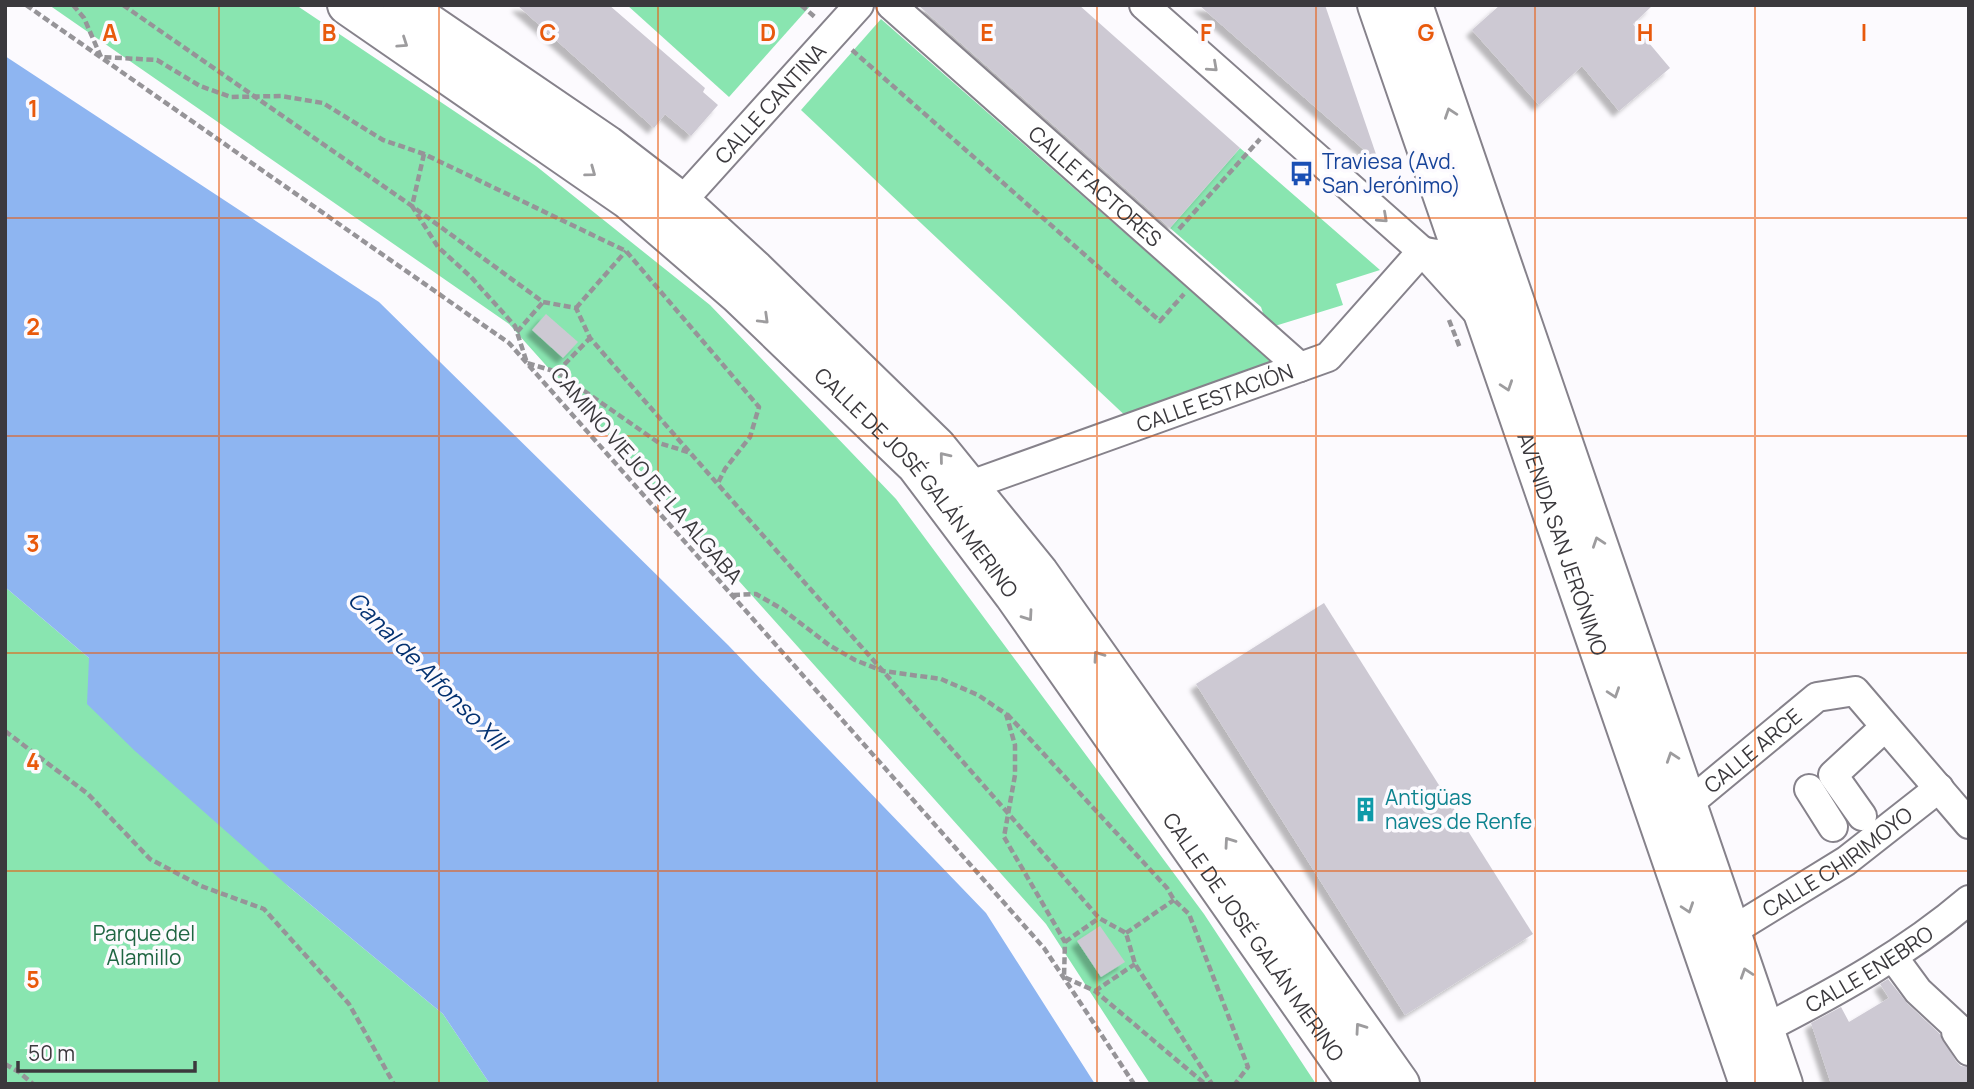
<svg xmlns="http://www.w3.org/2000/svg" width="1974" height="1089" viewBox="0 0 1974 1089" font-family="Manrope,sans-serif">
<defs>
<filter id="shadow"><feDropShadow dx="-6" dy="6" stdDeviation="2" flood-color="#0004"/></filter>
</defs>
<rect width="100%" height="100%" fill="#fcfafe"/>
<!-- green -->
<g fill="#89e5b0">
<polygon points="49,5 296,5 536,166 710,305 896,499 1204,914 1316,1084 1150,1084 1046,924 509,324"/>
<polygon points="627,5 811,5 729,97"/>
<polygon points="881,19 1282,371 1132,422 801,110"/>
<polygon points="1240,148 1380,270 1336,284 1343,305 1268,328 1261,307 1170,228"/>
<polygon points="5,587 89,658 288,886 443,1014 490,1084 5,1084"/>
</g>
<!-- water -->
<polygon fill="#8eb5f1" points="5,56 379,302 728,645 986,913 1095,1084 490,1084 443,1014 288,886 135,751 87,704 89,658 5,587"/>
<!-- building -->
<g fill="#cdc9d3" filter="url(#shadow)">
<polygon points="517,5 609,5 705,88 703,92 718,105 691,136 665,114 654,128"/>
<polygon points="918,5 1079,5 1240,148 1170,228"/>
<polygon points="1199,5 1325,5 1379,163"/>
<polygon points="1500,5 1653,5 1633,24 1670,68 1619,111 1582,66 1539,105 1472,30"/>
<polygon points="546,314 578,342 563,358 532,330"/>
<polygon points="1324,603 1533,934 1405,1015 1196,684"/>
<polygon points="1100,926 1125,962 1101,977 1077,941"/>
<polygon points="1888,979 1907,1003 1940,1034 1956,1061 1961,1066 1969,1067 1969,1084 1831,1084 1811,1023 1841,1007 1849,1022 1889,998 1880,984"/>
</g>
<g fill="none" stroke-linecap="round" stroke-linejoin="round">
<defs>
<g id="street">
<path id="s1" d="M891,5L1300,367"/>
<polyline points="1144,5 1422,251 1479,314"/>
<path id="s2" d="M681,202L859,5"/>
<path id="s3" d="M968,486L1328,357L1422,251C1446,257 1455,255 1473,238"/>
<polyline points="1809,789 1833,827"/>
<path id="s4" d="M1688,804L1817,697L1855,691L1969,824"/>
<polyline points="1862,816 1833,775 1885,727"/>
<path id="s5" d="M1732,931L1846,861L1939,788"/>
<polyline points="1893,957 1918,991 1959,1029 1956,1032 1969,1051"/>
<path id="s6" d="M1764,1029C1836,992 1907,953 1969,900"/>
</g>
<g id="secondary">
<path id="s7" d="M347,5L629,200L738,294L916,465L1014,595L1357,1084"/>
<polyline points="402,5 607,145 681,202 755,270 936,446 1039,573 1400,1084"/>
</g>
<g id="primary">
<path id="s8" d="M1377,5L1749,1084"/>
<polyline points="1413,5 1783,1084"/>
</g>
</defs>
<!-- street casing -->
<use href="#street" stroke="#86828b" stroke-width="32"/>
<!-- secondary casing -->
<use href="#secondary" stroke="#86828b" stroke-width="42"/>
<!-- primary casing -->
<use href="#primary" stroke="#86828b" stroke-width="42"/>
<!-- path -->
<g stroke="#969498" stroke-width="4.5" stroke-dasharray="7 3.5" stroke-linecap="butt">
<polyline points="26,5 509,343 1044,948 1134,1084"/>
<polyline points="73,5 84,18 101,57 157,60 200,86 231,97 281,96 323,103 383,140 424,154 626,251 759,407 750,437 725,469 717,485"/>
<path d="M123,5L412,206L543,302L576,308L590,338C758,532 931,723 1099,918L1126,933L1135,964L1212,1084"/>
<polyline points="801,5 816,18"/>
<polyline points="852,50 1160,321 1184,294"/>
<polyline points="424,154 412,206 438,247 471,277 515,326 527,363 557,372 659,443 688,452"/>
<polyline points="1179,229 1260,139"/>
<polyline points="576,308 626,251"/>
<polyline points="1449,320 1460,348"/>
<polyline points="517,332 543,302"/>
<polyline points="557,372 590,338"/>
<polyline points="733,595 756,594 782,609 829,645 855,660 883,671 941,679 978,695 1006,714 1015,745 1015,775 1004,837 1065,942 1064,977 1095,991 1205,1084"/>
<polyline points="1007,714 1167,888 1174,900 1189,914 1248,1067 1235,1084"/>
<polyline points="5,731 88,794 150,859 201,886 264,909 349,1004 394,1084"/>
<polyline points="1126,933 1174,900"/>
<polyline points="1065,942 1099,918"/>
<polyline points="1095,991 1135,964"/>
<polyline points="5,1064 19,1072 33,1084"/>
</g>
<!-- street -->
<use href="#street" stroke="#fff" stroke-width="28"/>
<!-- secondary -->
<use href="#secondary" stroke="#fff" stroke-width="38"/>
<!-- primary -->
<use href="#primary" stroke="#fff" stroke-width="38"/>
</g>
<!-- one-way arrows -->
<defs><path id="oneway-chevron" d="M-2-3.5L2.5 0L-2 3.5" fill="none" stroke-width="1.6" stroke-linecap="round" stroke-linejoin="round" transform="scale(1.75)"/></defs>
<g stroke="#9d9c9e">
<use href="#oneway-chevron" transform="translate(403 43) rotate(34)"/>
<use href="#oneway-chevron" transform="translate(1213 67) rotate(42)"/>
<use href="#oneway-chevron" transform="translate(1450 113) rotate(-109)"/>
<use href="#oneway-chevron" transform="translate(591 172) rotate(36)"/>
<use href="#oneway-chevron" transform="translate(1383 218) rotate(42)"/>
<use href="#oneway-chevron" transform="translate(764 319) rotate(44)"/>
<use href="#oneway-chevron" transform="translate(1507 386) rotate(71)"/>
<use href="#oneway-chevron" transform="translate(944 457) rotate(-129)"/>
<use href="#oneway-chevron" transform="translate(1598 542) rotate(-109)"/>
<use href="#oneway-chevron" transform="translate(1028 616) rotate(55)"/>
<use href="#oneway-chevron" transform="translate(1098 656) rotate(-125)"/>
<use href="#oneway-chevron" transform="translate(1614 693) rotate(71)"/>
<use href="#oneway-chevron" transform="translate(1672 757) rotate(-109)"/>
<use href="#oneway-chevron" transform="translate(1229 842) rotate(-125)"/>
<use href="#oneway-chevron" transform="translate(1688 908) rotate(71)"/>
<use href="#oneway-chevron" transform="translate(1746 973) rotate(-108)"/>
<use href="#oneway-chevron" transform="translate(1360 1028) rotate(-125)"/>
</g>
<!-- grid -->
<path fill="none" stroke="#e8590c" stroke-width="2" stroke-opacity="0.55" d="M219,5V1084M439,5V1084M658,5V1084M877,5V1084M1097,5V1084M1316,5V1084M1535,5V1084M1755,5V1084M5,218H1969M5,436H1969M5,653H1969M5,871H1969"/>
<!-- icons -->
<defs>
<symbol id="bus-bare" viewBox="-9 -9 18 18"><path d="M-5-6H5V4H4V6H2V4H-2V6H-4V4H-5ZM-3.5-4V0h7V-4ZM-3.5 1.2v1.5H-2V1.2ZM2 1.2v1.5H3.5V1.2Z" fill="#1a4fb4" stroke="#fcfafe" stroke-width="2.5" paint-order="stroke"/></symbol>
<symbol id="building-bare" viewBox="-9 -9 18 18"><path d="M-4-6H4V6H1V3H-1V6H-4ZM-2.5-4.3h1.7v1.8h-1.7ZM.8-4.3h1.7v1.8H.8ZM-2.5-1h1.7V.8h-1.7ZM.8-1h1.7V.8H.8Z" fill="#0f9aa8" stroke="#fcfafe" stroke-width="2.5" paint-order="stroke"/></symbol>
</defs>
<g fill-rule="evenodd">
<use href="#bus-bare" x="1284" y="156" width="35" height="35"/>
<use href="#building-bare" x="1348" y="792" width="35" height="35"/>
</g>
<g text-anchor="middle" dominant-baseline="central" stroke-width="7" stroke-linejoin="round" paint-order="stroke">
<!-- street labels -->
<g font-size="21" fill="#3b393d" stroke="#fcfafe">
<text stroke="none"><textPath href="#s2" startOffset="133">CALLE CANTINA</textPath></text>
<text stroke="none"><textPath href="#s1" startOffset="273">CALLE FACTORES</textPath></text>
<text stroke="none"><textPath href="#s3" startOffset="262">CALLE ESTACIÓN</textPath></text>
<text transform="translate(647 475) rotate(49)">CAMINO VIEJO DE LA ALGABA</text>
<text stroke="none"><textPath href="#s7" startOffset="747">CALLE DE JOSÉ GALÁN MERINO</textPath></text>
<text stroke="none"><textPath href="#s8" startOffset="570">AVENIDA SAN JERÓNIMO</textPath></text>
<text stroke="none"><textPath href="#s4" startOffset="84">CALLE ARCE</textPath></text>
<text stroke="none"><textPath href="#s5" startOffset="126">CALLE CHIRIMOYO</textPath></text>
<text stroke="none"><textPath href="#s7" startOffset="1314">CALLE DE JOSÉ GALÁN MERINO</textPath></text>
<text stroke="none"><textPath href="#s6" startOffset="121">CALLE ENEBRO</textPath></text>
</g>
<!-- transit labels -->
<g font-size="21" fill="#164399" stroke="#fcfafe" text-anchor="start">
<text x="1322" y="161">Traviesa (Avd.<tspan x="1322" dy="24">San Jerónimo)</tspan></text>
</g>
<!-- culture labels -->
<g font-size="21" fill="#0d838f" stroke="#fcfafe" text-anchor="start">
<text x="1385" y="797">Antigüas<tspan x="1385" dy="24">naves de Renfe</tspan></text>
</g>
<!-- park labels -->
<g font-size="21" fill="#1f6542" stroke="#fcfafe">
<text x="144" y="933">Parque del<tspan x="144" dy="24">Alamillo</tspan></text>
</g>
<!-- water labels -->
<g font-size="23" font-style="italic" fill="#033171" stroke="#fcfafe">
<text transform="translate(428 670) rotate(45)">Canal de Alfonso XIII</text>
</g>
</g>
<g font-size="23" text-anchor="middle" font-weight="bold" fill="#e8590c" stroke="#fcfafe" stroke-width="7" stroke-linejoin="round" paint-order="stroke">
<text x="110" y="41">A</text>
<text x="329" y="41">B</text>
<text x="548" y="41">C</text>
<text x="768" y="41">D</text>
<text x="987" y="41">E</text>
<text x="1206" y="41">F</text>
<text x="1426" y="41">G</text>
<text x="1645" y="41">H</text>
<text x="1864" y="41">I</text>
<text x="33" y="117">1</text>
<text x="33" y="335">2</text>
<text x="33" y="552">3</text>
<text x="33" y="770">4</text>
<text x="33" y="988">5</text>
</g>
<!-- border -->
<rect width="1974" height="1089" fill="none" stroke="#3b393d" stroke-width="14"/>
<!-- scale -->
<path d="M18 1061v10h177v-10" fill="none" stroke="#3b393d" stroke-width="3.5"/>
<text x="28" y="1061" font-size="21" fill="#3b393d" stroke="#fcfafe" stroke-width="5" paint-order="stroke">50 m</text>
</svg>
